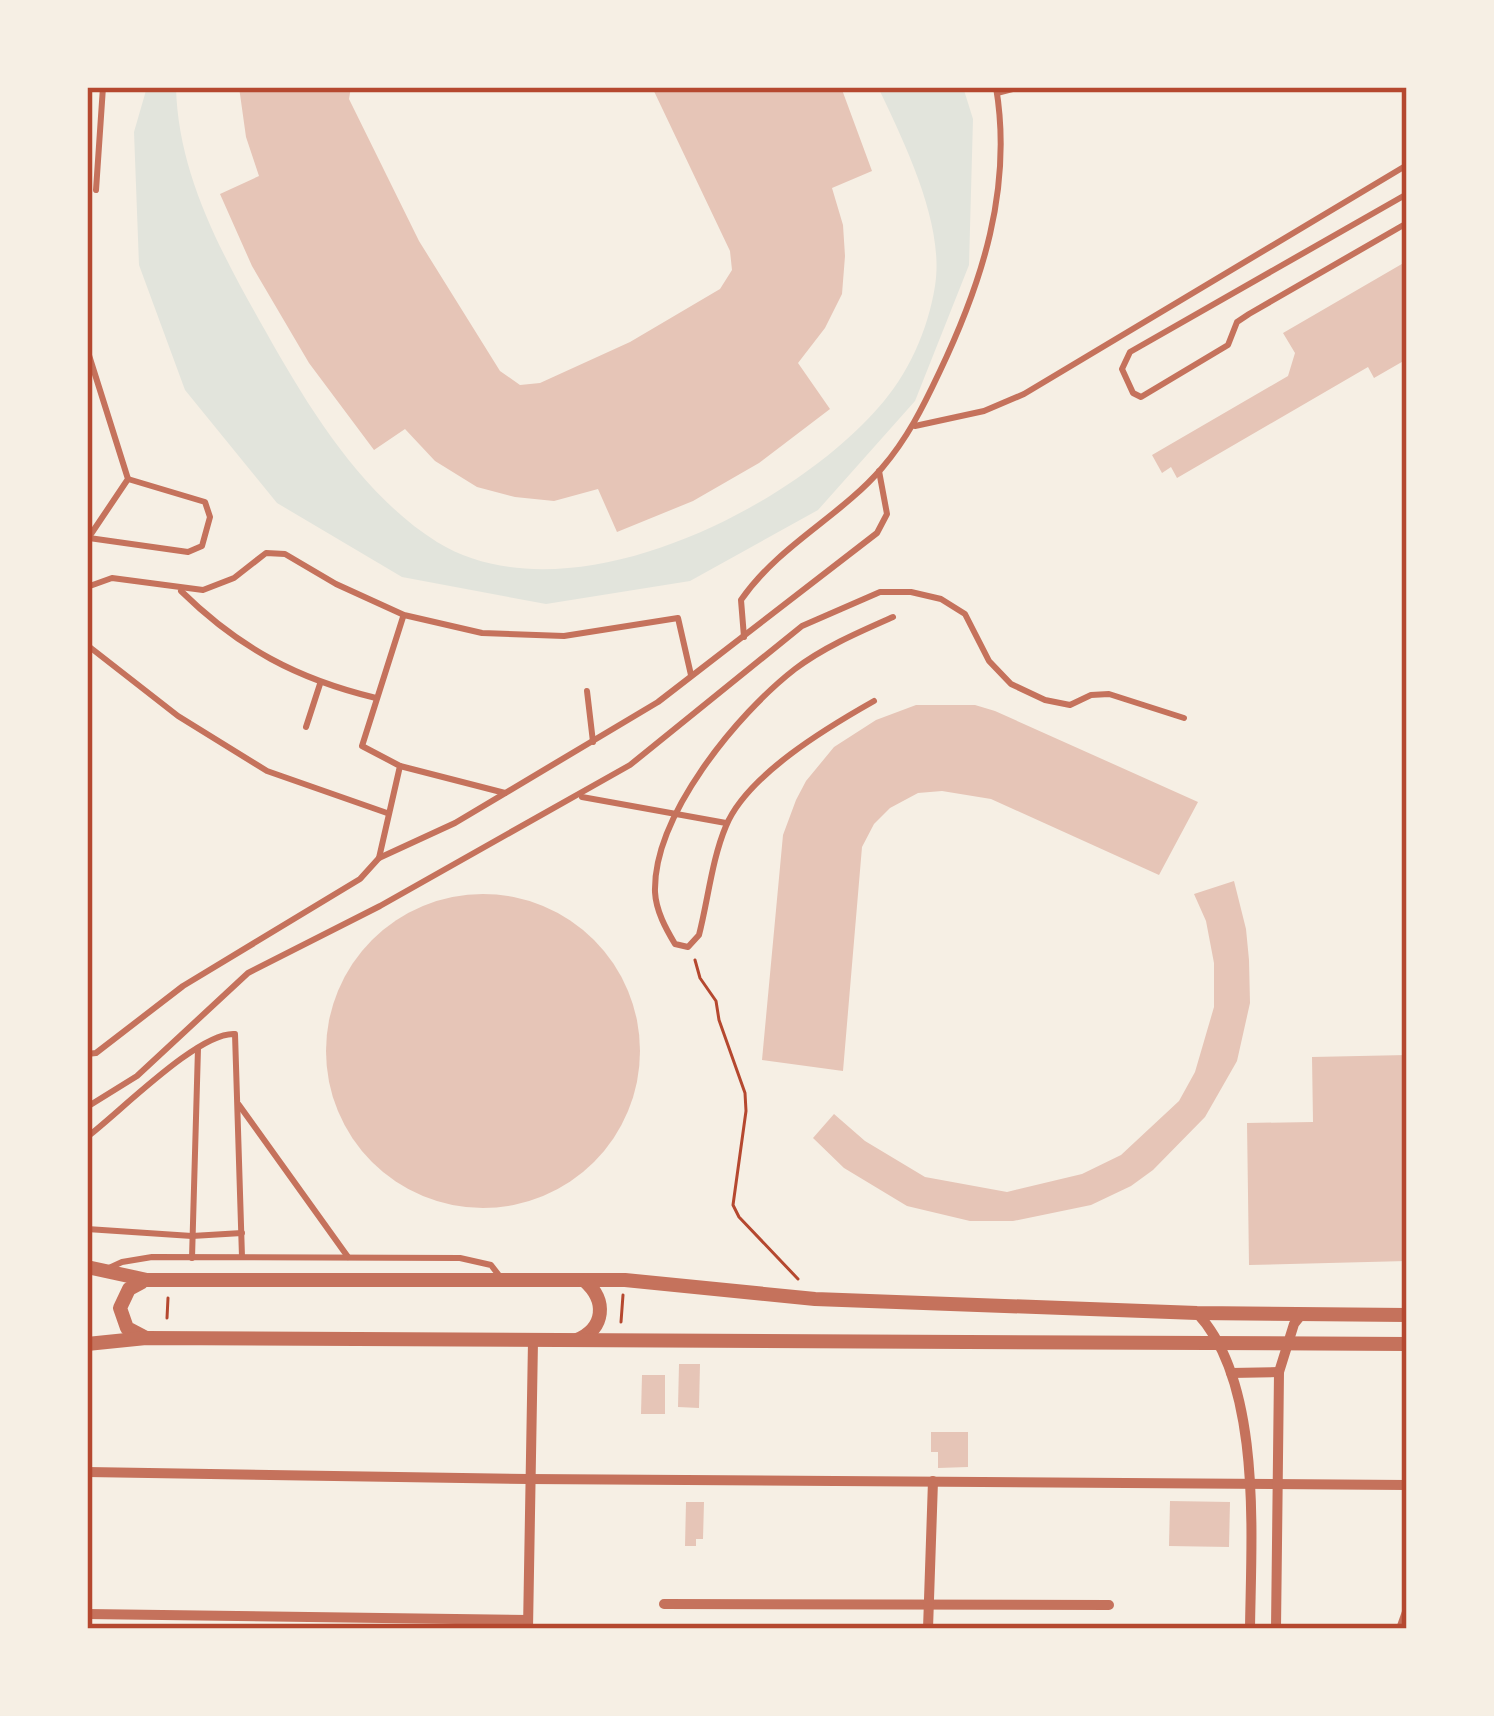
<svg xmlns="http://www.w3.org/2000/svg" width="1494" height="1716" viewBox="0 0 1494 1716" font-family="'Playfair Display',serif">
<rect width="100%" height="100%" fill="#f6efe4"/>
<!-- green -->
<path fill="#e2e4dc" d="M147,87H176C178,176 223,256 266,332C308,407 362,495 437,542C567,622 789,510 878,408C908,375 928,330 935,286C945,224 904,142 878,87H963L973,119L969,265L915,401L818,510L690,581L546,604L402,577L277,503L185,390L139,265L134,132Z"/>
<!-- building -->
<g fill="#e6c5b7">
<polygon points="239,87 351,87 349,99 419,241 500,371 520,385 540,383 630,342 720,289 732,270 730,251 652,87 841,87 872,171 832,188 843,225 845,256 842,294 825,328 798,363 830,409 759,463 693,501 617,532 598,489 554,501 515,497 477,487 435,461 405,429 374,450 309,363 252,266 220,194 259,176 246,137"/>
<polygon points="1407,261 1407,359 1374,378 1368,367 1177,478 1171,467 1162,473 1152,455 1288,376 1295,353 1283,333"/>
<polygon points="916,705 975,705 995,711 1198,802 1159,875 991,799 942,791 918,793 890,808 874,824 862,847 843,1071 762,1060 783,835 796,800 806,781 834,747 876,720"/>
<polygon points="1234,881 1246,929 1249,960 1250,1003 1237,1061 1205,1117 1153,1170 1131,1186 1091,1205 1013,1221 970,1221 907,1206 844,1168 813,1138 834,1114 865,1141 925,1177 1007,1192 1082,1174 1121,1155 1179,1101 1195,1072 1214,1007 1214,963 1206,921 1194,894"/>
<circle cx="483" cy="1051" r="157"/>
<polygon points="1407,1055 1407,1261 1249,1265 1247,1123 1313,1122 1312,1057"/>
<polygon points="679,1364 700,1364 699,1408 678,1407"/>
<polygon points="642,1375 665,1375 665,1414 641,1414"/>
<polygon points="931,1432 968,1432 968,1467 938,1468 938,1452 931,1452"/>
<polygon points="1170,1501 1230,1502 1229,1547 1169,1546"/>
<polygon points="686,1502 704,1502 703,1539 696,1539 696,1546 685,1546"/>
</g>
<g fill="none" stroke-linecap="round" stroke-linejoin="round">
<!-- path -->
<g stroke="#b5482f" stroke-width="3">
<polyline points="695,960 700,978 716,1001 719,1020 745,1093 746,1111 733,1205 739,1217 798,1279"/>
<polyline points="167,1318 168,1298"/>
<polyline points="621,1322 623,1295"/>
</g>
<!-- service -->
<g stroke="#c5725c" stroke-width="6">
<polyline points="997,93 1021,87"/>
<polyline points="96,190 103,87"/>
<polyline points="1407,194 1130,352 1122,369 1133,393 1141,397 1228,345 1237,322 1249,314 1407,223"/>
<polyline points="87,349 128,479 89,537"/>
<polyline points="915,426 984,411 1024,394 1407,165"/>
<polyline points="89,538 188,552 202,546 210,517 205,502 128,479"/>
<polyline points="87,587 112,578 203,590 234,578 266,553 285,554 336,584 404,615 482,633 564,636 678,618 691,675"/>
<path d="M181,591C239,648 297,679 376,698"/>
<path d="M744,637L741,600C780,544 840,517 882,468C907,439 923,407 939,373C982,283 1013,188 996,87"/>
<polyline points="87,645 178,716 267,771 387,813"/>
<polyline points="587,691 593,742"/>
<path d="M874,701C828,727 747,775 726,826C712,859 708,900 699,935L688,947L675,944C666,929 656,911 655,892C653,816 737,714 795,669C824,647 859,632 893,617"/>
<polyline points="306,727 320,684"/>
<polyline points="400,766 505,793"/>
<polyline points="582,797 726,823"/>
<polyline points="379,858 400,766 362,746 403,617"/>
<polyline points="87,1054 96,1053 183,986 360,879 379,858 455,823 658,702 877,533 887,514 879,471"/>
<polyline points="239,1105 348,1257"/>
<polyline points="87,1107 137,1076 248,973 380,906 630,765 802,626 880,592 911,592 941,599 965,614 989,661 1011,684 1045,700 1070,705 1091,695 1109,694 1184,718"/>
<path d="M87,1137C119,1113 199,1031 235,1034L242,1257"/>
<polyline points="87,1229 192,1236 242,1233"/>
<polyline points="192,1258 198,1048"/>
<polyline points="109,1268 122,1262 152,1257 460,1258 491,1265 501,1278"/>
</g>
<!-- minor -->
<g stroke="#c5725c" stroke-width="10">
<path d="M1197,1313C1263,1383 1251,1539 1250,1629"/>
<polyline points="1231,1373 1279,1372"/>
<polyline points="87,1472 528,1479 1407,1485"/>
<polyline points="664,1604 1109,1605"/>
<polyline points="87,1614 528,1620"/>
<polyline points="528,1629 533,1341"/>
<polyline points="928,1629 933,1481"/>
<polyline points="1276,1629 1279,1372 1294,1324 1302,1314"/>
<polyline points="1401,1629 1407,1612"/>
</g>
<!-- tertiary -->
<g stroke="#c5725c" stroke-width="14">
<polyline points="87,1267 147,1280 625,1280 815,1299 1197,1313 1407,1315"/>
<polyline points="142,1282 129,1289 120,1308 127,1328 146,1338"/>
<path d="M577,1340C605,1328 607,1301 585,1281"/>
<polyline points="87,1344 146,1338 1407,1344"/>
</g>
</g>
<!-- border -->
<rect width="1494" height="1716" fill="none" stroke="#f6efe4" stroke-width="180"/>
<rect x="90" y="90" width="1314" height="1536" fill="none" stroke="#b5482f" stroke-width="4.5"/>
</svg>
